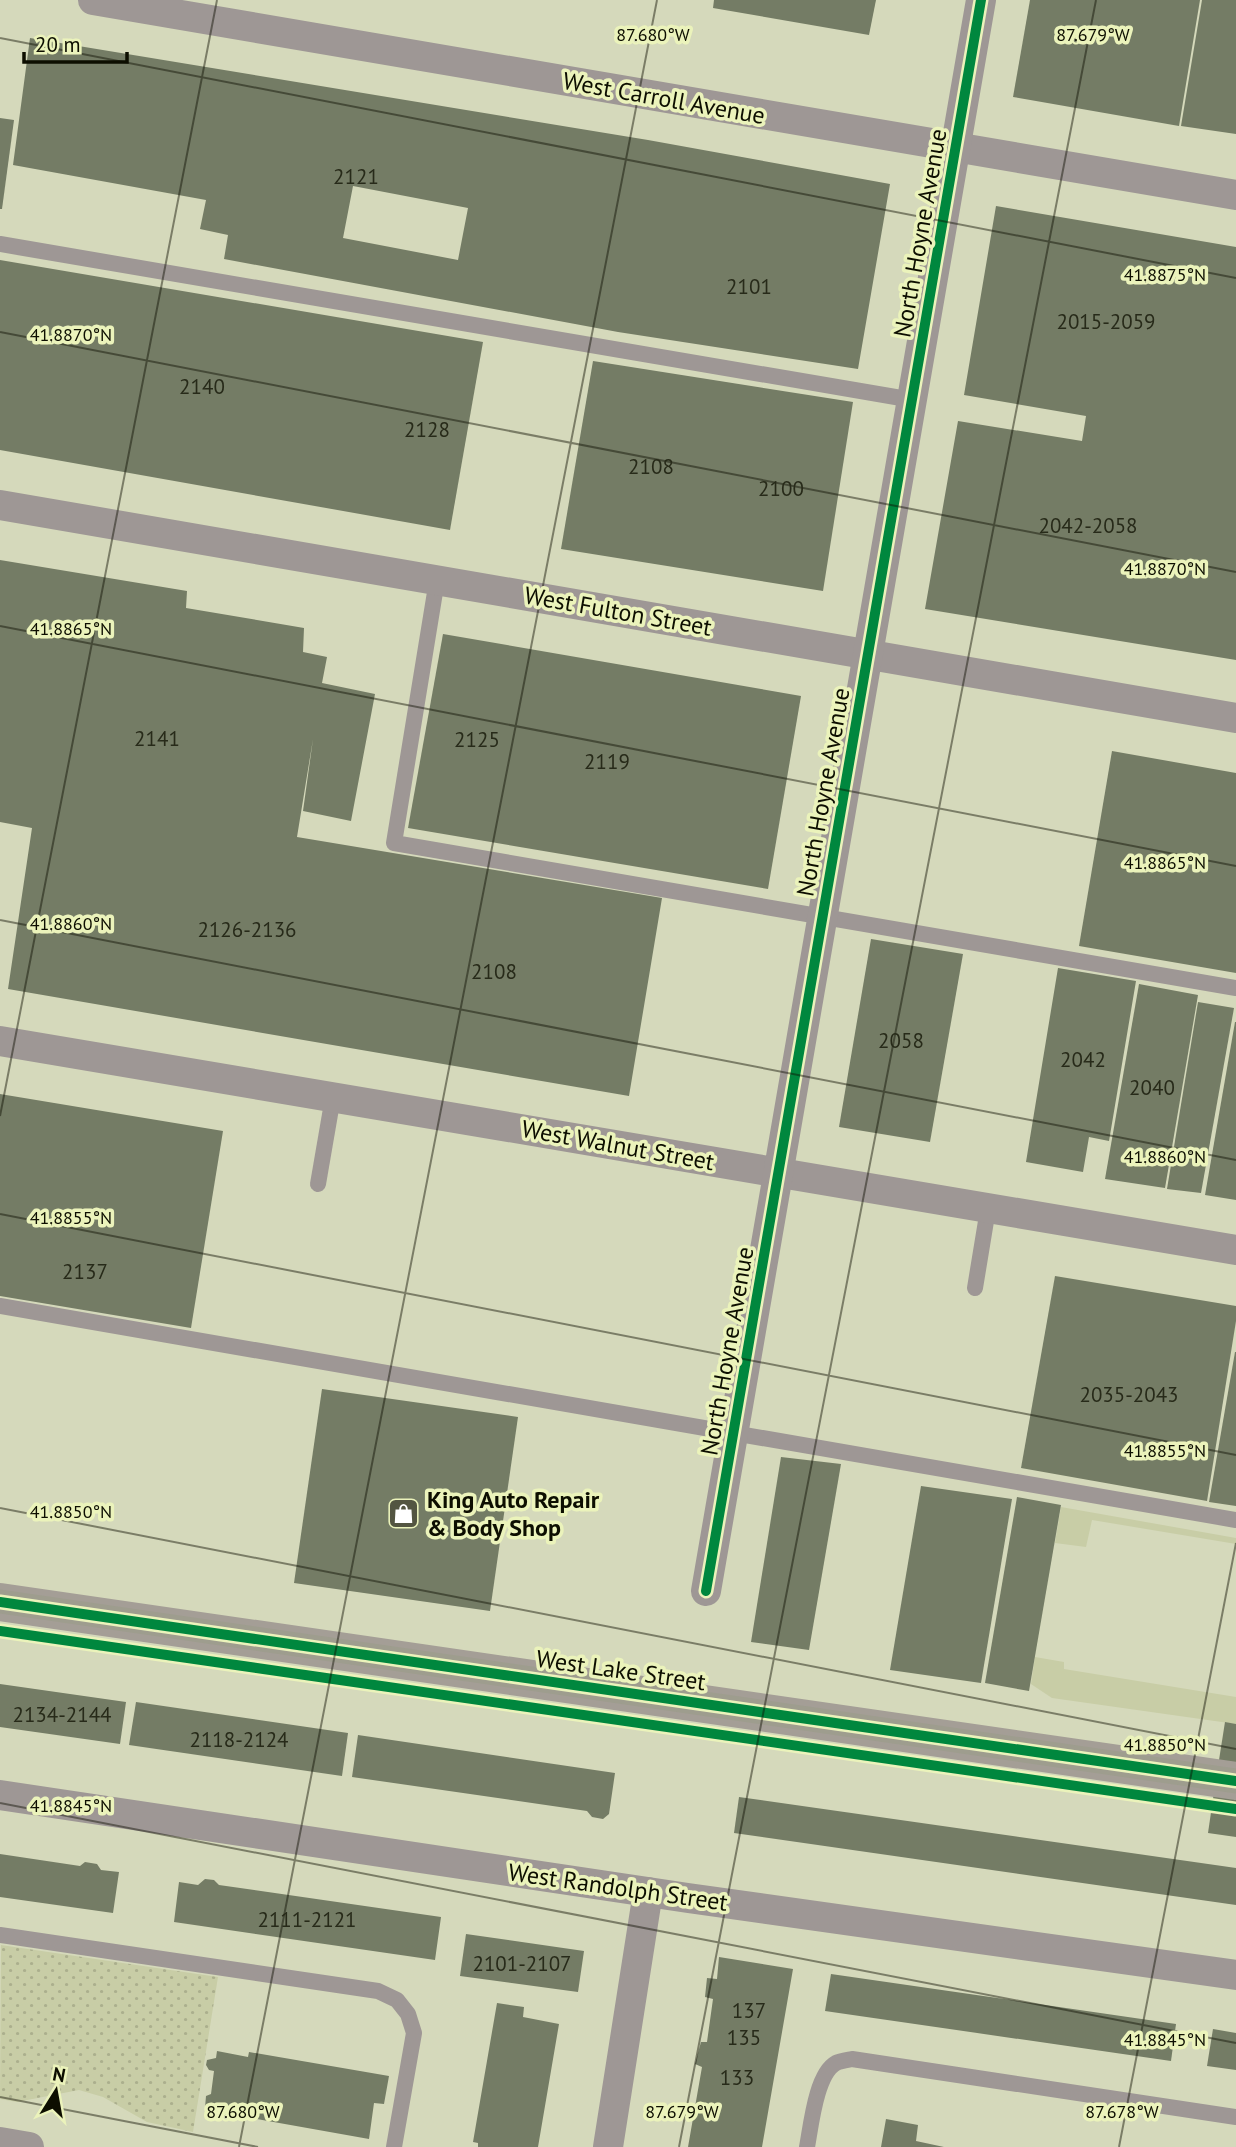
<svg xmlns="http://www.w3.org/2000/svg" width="1236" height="2147" viewBox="0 0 1236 2147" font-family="'PT Sans',sans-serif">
<defs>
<pattern id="park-dots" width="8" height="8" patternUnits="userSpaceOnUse" patternTransform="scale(1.75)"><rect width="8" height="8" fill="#c8cda6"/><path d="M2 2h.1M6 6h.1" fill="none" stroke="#abaf8d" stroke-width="1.8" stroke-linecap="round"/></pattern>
</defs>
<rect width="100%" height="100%" fill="#d5d9bb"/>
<!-- green -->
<g fill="#c8cda6">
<polygon points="1061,1507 1236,1538 1236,1544 1092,1520 1086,1547 1055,1543"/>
<polygon points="1035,1657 1064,1662 1064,1669 1236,1697 1236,1724 1052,1698 1031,1684"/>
</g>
<!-- park -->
<polygon fill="url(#park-dots)" points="1,1945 218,1977 193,2132 147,2122 103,2097 79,2090 17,2102 0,2099"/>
<!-- building -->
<g fill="#747c65" fill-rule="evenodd">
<polygon points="714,0 876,0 869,35 713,8"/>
<polygon points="1030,0 1200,0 1179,126 1013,97"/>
<polygon points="1202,0 1236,0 1236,134 1181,126"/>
<path d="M30,38L648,140L890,184L858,369L618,332L224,259L228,235L200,229L206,200L13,165ZM353,186L468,208L458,260L343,238Z"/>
<polygon points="0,118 14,120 2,209 0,209"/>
<polygon points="996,206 1236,247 1236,660 925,609 958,421 1082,441 1086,416 964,395"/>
<polygon points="0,260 483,342 450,530 0,450"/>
<polygon points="593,361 853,402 823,591 561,549"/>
<polygon points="0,560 187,591 186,608 304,628 303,652 327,657 322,683 375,694 351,821 303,811 313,739 297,837 662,898 629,1096 8,989 32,828 0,822"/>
<polygon points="443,634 801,696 768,889 408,828"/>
<polygon points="1112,751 1236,773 1236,973 1079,946"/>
<polygon points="871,939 963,954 930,1142 839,1127"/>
<polygon points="1058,968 1136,981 1109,1141 1089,1137 1083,1172 1026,1162"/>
<polygon points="1139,984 1198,995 1165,1188 1105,1179"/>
<polygon points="1198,1002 1234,1008 1201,1193 1167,1189"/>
<polygon points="1235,1022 1236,1022 1236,1200 1205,1195"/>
<polygon points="0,1094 223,1131 191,1328 0,1296"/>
<polygon points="1055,1276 1236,1306 1236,1321 1207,1501 1021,1468"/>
<polygon points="1235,1352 1236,1352 1236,1506 1209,1502"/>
<polygon points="322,1389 518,1417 490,1611 294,1583"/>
<polygon points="781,1457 841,1464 809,1650 751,1642"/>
<polygon points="921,1486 1012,1499 981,1683 890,1670"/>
<polygon points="1017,1497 1061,1505 1029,1691 985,1683"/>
<polygon points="0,1684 126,1702 120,1744 0,1727"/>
<polygon points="136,1702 348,1733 342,1776 129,1745"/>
<polygon points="1225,1722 1236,1724 1236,1766 1219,1760"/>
<polygon points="358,1735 615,1773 609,1814 603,1819 592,1817 587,1811 352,1777"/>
<polygon points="1214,1792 1236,1795 1236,1837 1208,1833"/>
<polygon points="739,1797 1236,1868 1236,1905 734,1833"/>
<polygon points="0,1854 80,1866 85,1862 97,1864 101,1870 119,1872 113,1913 0,1897"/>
<polygon points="205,1879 214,1880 219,1885 441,1917 435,1960 174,1922 179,1882 198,1885"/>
<polygon points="466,1934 584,1951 578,1992 460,1976"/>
<polygon points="719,1957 793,1969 762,2147 688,2147 702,2067 695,2064 701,2042 707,2042 713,1999 705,1997 707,1978 717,1979"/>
<polygon points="831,1974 1176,2024 1171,2061 825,2011"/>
<polygon points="497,2003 524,2007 523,2017 559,2024 538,2147 478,2147 478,2143 473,2142"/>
<polygon points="1213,2029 1236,2033 1236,2070 1207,2066"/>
<polygon points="217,2051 248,2057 249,2052 389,2076 384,2104 374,2103 369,2139 228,2114 220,2117 210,2115 205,2108 206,2096 211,2094 214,2071 209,2070 206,2065 207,2060 216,2058"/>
<polygon points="886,2119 918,2125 916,2141 944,2147 881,2147"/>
</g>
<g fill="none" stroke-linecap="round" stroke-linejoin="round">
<!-- lane -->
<g stroke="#9e9795" stroke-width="16">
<polyline points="0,244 913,400"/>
<polyline points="437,580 394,843 1236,988"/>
<polyline points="318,1184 333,1097"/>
<polyline points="975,1288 988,1209"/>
<polyline points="0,1306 1236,1520"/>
<polyline points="0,1935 378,1991 397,2000 408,2014 414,2033 394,2147"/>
<path d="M807,2147C811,2126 816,2074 836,2063C840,2061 847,2060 852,2059L1236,2117"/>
</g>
<!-- street -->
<g stroke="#9e9795" stroke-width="30">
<polyline points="93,0 1236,195"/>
<polyline points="0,505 1236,718"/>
<polyline points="0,1041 1236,1250"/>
<polyline points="706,1591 981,0"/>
<polyline points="0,1795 688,1898 1236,1975"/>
<polyline points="0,2142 29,2147"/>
<polyline points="608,2147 648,1892"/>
</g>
<!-- secondary -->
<polyline stroke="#a49e96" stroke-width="38" points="0,1602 1236,1781"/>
<!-- rail -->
<g stroke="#9e9d8e" stroke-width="5">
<polyline points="0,1592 1236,1771"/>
<polyline points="0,1611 1236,1791"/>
</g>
<defs>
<g id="cycleway">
<polyline points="706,1591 981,0"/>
<polyline points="0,1602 1236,1781"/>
<polyline points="0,1631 1236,1809"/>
</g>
</defs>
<!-- cycleway casing -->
<use href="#cycleway" stroke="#ebf3bb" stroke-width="15"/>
<!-- cycleway -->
<use href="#cycleway" stroke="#00873e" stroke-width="10"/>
</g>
<!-- ticks -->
<path fill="none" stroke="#0d0e00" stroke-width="2" stroke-opacity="0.45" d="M0,38L1236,278M0,332L1236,572M0,626L1236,866M0,920L1236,1160M0,1116L217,0M0,1214L1236,1455M0,1508L1236,1749M0,1803L1236,2043M0,2097L258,2147M239,2147L657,0M679,2147L1096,0M1119,2147L1236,1543"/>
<!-- icons -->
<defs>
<symbol id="shop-square" viewBox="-11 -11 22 22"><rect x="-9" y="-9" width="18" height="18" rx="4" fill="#535541" stroke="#ebf3bb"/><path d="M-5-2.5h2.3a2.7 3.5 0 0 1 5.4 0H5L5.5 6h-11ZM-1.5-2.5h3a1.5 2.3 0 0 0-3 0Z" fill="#fff"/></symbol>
</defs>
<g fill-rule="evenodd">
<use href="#shop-square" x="386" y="1496" width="35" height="35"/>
</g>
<g text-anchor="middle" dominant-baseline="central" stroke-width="7" stroke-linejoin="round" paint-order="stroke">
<!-- number labels -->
<g font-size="21" fill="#272a19">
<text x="356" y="176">2121</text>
<text x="749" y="286">2101</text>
<text x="1106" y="321">2015-2059</text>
<text x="202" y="386">2140</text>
<text x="427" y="429">2128</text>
<text x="651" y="466">2108</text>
<text x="781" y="488">2100</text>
<text x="1088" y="525">2042-2058</text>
<text x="157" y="738">2141</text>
<text x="477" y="739">2125</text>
<text x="607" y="761">2119</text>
<text x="247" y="929">2126-2136</text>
<text x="494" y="971">2108</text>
<text x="901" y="1040">2058</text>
<text x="1083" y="1059">2042</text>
<text x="1152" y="1087">2040</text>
<text x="85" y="1271">2137</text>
<text x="1129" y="1394">2035-2043</text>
<text x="62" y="1714">2134-2144</text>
<text x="239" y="1739">2118-2124</text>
<text x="307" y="1919">2111-2121</text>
<text x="522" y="1963">2101-2107</text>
<text x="749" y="2010">137</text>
<text x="744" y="2037">135</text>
<text x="737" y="2077">133</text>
</g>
<!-- street labels -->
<g font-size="24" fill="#0d0e00" stroke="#ebf3bb">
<text transform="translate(664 98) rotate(10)">West Carroll Avenue</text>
<text transform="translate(920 233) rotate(-80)">North Hoyne Avenue</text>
<text transform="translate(618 611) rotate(10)">West Fulton Street</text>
<text transform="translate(823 792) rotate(-80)">North Hoyne Avenue</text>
<text transform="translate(618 1145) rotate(10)">West Walnut Street</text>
<text transform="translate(727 1351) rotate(-80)">North Hoyne Avenue</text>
<text transform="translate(621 1670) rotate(8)">West Lake Street</text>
<text transform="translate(618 1887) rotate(8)">West Randolph Street</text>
</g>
<!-- poi labels -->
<g font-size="24" font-weight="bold" fill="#0d0e00" stroke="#ebf3bb" text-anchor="start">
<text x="427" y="1499">King Auto Repair<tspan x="427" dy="28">&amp; Body Shop</tspan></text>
</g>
</g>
<g font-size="18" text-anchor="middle" fill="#0d0e00" stroke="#ebf3bb" stroke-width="7" stroke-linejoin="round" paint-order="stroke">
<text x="653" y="41">87.680°W</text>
<text x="1093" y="41">87.679°W</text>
<text x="1165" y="281">41.8875°N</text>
<text x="71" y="341">41.8870°N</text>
<text x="1165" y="575">41.8870°N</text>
<text x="71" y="635">41.8865°N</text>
<text x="1165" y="869">41.8865°N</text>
<text x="71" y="930">41.8860°N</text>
<text x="1165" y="1163">41.8860°N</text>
<text x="71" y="1224">41.8855°N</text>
<text x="1165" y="1457">41.8855°N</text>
<text x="71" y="1518">41.8850°N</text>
<text x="1165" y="1751">41.8850°N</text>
<text x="71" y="1812">41.8845°N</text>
<text x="1165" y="2046">41.8845°N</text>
<text x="243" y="2118">87.680°W</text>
<text x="682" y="2118">87.679°W</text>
<text x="1122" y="2118">87.678°W</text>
</g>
<!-- north arrow -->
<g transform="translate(56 2091) rotate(11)" stroke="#ebf3bb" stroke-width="5" paint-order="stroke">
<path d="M0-5L12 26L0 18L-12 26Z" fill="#0d0e00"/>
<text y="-10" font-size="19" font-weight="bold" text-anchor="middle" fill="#0d0e00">N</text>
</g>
<!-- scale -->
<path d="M24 52v10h103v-10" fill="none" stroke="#0d0e00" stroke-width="3.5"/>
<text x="35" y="52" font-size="21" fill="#0d0e00" stroke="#ebf3bb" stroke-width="5" paint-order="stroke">20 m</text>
</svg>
